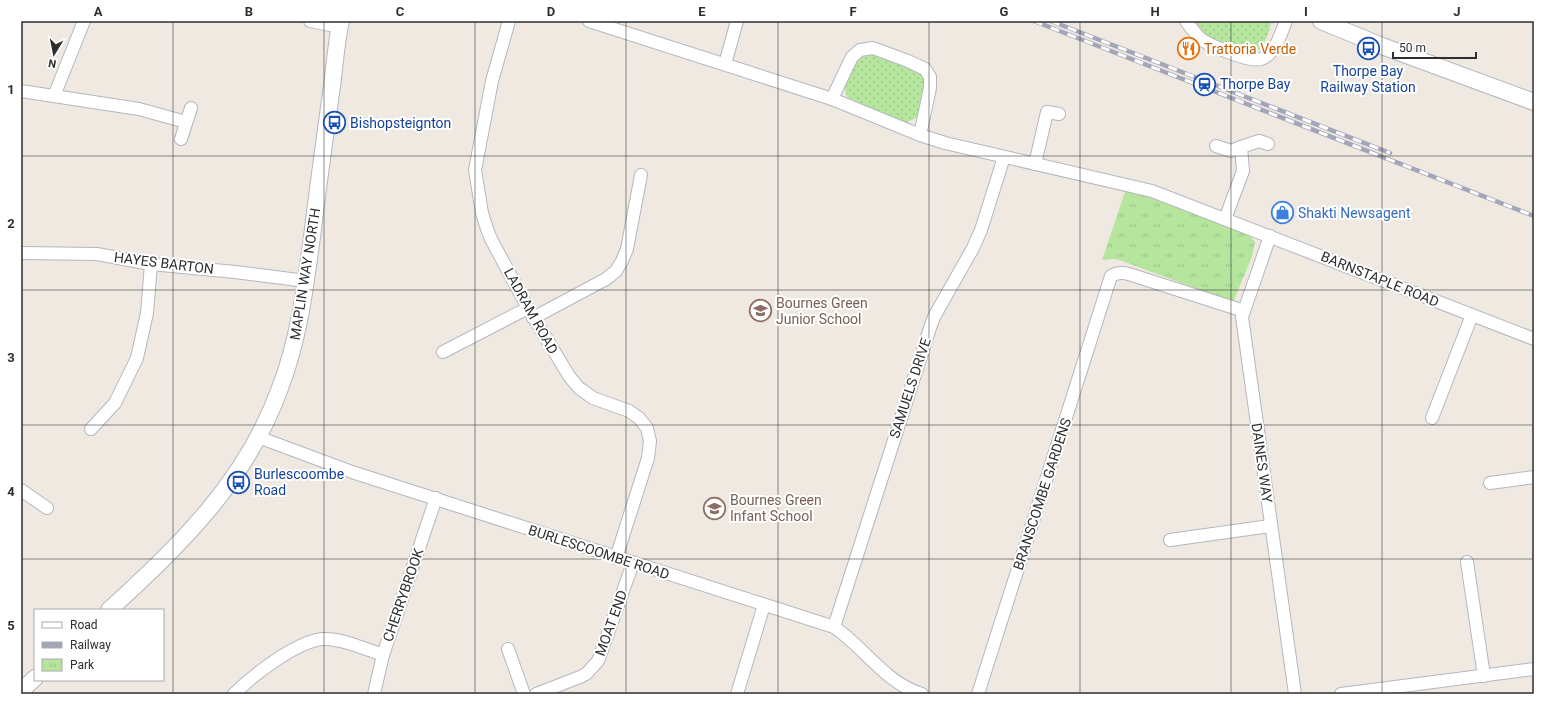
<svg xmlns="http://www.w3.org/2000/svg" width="1555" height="715" viewBox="0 0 1555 715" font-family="Roboto,sans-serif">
<defs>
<pattern id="grass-dots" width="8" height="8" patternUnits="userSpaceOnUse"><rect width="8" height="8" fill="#b6e59e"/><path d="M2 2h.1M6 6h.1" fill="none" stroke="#9dc588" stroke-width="1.8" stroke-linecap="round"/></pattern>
<pattern id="park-tufts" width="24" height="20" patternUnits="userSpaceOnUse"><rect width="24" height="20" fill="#b6e59e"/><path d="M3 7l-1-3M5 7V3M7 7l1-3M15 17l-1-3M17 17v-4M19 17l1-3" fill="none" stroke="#9dc588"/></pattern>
</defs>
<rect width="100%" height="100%" fill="#efe9e1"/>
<!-- grass -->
<g fill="url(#grass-dots)">
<path d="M1189,21H1270L1271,23C1269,33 1266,41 1259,50H1252L1209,39Z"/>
<polygon points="870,53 921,71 926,82 920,114 914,119 907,122 903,122 847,97 843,84 859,56"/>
</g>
<!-- park -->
<polygon fill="url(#park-tufts)" points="1126,189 1137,190 1250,236 1255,242 1252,257 1233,302 1119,260 1113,259 1102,260"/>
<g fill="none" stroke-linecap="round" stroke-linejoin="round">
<defs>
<g id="minor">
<polyline points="310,21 340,27"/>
<polyline points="509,21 492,81 475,170 482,213 487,229 491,239 528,308 569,376 579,388 593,398 629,411 639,418 647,428 650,441 648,458 616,558"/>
<polyline points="589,21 832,99 920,135 945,143 1152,191 1534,339"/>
<path d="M1186,21C1191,28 1196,35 1202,40C1212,46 1250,63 1261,59C1275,55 1281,33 1286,21"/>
<polyline points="725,64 737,21"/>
<polyline points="21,91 139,109 186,122"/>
<polyline points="54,96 84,21"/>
<polyline points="832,99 847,67 852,57 860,50 873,48 908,61 925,69 930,77 930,88 920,135"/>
<polyline points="181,139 191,108"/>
<polyline points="1216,146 1231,151 1241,147 1243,171 1225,219"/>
<polyline points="1241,147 1259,141 1268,144"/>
<polyline points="1035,164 1047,112 1059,114"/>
<polyline points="1270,236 1242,317 1295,694"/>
<polyline points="21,253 97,254 151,264 235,272 306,281"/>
<polyline points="533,318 606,279 616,271 622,261 627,249 641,175"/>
<polyline points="443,352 528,308"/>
<polyline points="1432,418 1472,315"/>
<polyline points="91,429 115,403 137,358 147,313 151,264"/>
<path d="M258,437L352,472L834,627C865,648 885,683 922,694"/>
<polyline points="1490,483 1534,477"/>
<polyline points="21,490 47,508"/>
<polyline points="1170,540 1270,526"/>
<polyline points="1467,562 1484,676"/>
<polyline points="834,627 930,328 934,317 973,248 981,230 1004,157"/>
<polyline points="508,649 524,694"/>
<path d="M234,694C252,676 301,637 327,639C346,640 365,649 383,655"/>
<polyline points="374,694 383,655 436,498"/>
<polyline points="536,694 580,677 586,674 598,661 633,563"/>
<polyline points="737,694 764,605"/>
<path d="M978,694L1111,276C1119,271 1126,273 1135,276L1244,311"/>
<polyline points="1341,694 1534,669"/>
</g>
<g id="tertiary">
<polyline points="1321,21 1382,46 1534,102"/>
<path d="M109,610C180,546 247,480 280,388C299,339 305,288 312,237C318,186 325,136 332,86C335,65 336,42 341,21"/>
<polyline points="21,691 35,678"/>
</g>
</defs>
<!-- minor casing -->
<use href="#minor" stroke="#b4b7c1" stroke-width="14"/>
<!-- tertiary casing -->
<use href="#tertiary" stroke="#b4b7c1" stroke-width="18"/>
<!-- minor -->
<use href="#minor" stroke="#fff" stroke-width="12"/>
<!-- tertiary -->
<use href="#tertiary" stroke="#fff" stroke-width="16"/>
<defs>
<g id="rail">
<polyline points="1034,21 1534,216"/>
<polyline points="1051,21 1390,153"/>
</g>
</defs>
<!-- rail casing -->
<use href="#rail" stroke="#a3a6b8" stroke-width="4.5"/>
<!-- rail -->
<use href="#rail" stroke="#fff" stroke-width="3" stroke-dasharray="9" stroke-linecap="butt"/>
</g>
<!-- grid -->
<path fill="none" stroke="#2e2e2e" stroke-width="1" stroke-opacity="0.55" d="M173,21V694M324,21V694M475,21V694M626,21V694M778,21V694M929,21V694M1080,21V694M1231,21V694M1382,21V694M21,156H1534M21,290H1534M21,425H1534M21,559H1534"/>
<!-- icons -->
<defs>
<symbol id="restaurant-ring" viewBox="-11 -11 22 22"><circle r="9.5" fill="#fff" stroke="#e8710a" stroke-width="1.5"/><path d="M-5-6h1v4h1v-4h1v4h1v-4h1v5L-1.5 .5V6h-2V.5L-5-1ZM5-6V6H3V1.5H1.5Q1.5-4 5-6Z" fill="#e8710a"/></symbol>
<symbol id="bus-ring" viewBox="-11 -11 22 22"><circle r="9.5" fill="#fff" stroke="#1a4fb4" stroke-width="1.5"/><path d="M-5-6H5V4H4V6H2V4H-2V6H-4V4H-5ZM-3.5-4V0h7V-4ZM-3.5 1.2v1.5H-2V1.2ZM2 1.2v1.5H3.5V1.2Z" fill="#1a4fb4"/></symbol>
<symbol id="station-ring" viewBox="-11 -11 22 22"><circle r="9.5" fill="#fff" stroke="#1a4fb4" stroke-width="1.5"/><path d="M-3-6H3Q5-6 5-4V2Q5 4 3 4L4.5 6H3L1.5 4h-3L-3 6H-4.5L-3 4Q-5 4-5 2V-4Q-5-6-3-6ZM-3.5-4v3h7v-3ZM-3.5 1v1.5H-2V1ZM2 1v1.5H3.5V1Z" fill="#1a4fb4"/></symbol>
<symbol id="shop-ring" viewBox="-11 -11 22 22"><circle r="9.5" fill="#fff" stroke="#3f7fe0" stroke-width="1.5"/><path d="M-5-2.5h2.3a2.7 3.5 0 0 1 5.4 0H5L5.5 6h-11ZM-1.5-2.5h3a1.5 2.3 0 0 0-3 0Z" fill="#3f7fe0"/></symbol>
<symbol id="school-ring" viewBox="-11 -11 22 22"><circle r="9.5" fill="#fff" stroke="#8d6e63" stroke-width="1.5"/><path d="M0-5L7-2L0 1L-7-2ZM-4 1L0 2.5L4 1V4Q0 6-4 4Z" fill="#8d6e63"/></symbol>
</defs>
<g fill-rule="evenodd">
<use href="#restaurant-ring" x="1176" y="36" width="25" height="25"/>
<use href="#bus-ring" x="1356" y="36" width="25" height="25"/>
<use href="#station-ring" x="1192" y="72" width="25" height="25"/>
<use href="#bus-ring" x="322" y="110" width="25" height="25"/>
<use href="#shop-ring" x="1270" y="200" width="25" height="25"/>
<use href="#school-ring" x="748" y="298" width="25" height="25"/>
<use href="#bus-ring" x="226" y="470" width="25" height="25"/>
<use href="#school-ring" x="702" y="496" width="25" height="25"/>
</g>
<g text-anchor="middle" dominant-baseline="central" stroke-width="4" stroke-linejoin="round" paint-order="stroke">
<!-- food labels -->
<g font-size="14" fill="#c56008" stroke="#fff" text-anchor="start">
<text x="1204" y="49">Trattoria Verde</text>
</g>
<!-- transit labels -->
<g font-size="14" fill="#164399" stroke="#fff" text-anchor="start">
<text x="1368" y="71" text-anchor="middle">Thorpe Bay<tspan x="1368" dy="16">Railway Station</tspan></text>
<text x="1220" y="84">Thorpe Bay</text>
<text x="350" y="123">Bishopsteignton</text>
<text x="254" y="474">Burlescoombe<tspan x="254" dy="16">Road</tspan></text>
</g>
<!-- shop labels -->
<g font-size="14" fill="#366cbe" stroke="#fff" text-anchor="start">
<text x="1298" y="213">Shakti Newsagent</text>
</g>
<!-- street labels -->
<g font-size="14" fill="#2e2e2e" stroke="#fff">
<text transform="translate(164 263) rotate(7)">HAYES BARTON</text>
<text transform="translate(305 274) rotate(-81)">MAPLIN WAY NORTH</text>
<text transform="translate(1380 279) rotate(22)">BARNSTAPLE ROAD</text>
<text transform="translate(531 311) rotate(61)">LADRAM ROAD</text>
<text transform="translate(910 388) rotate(-72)">SAMUELS DRIVE</text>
<text transform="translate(1262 463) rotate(82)">DAINES WAY</text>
<text transform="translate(1042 494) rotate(-72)">BRANSCOMBE GARDENS</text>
<text transform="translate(599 552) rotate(18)">BURLESCOOMBE ROAD</text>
<text transform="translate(403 595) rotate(-71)">CHERRYBROOK</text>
<text transform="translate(611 623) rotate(-70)">MOAT END</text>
</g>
<!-- education labels -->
<g font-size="14" fill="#785e54" stroke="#fff" text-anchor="start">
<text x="776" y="303">Bournes Green<tspan x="776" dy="16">Junior School</tspan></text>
<text x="730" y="500">Bournes Green<tspan x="730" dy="16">Infant School</tspan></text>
</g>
</g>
<!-- border -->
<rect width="1555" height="715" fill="none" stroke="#ffffff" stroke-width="44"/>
<!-- legend -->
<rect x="34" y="609" width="130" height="72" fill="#ffffff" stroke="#ababab"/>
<rect x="42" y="622" width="20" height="6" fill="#ffffff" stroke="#ababab"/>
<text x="70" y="629" font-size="12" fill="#2e2e2e">Road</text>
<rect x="42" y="642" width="20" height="6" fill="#a3a6b8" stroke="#ababab"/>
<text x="70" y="649" font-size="12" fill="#2e2e2e">Railway</text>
<rect x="42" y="659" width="20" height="12" fill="url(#park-tufts)" stroke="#ababab"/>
<text x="70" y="669" font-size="12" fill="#2e2e2e">Park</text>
<!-- north arrow -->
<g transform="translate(54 54) rotate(190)" stroke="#ffffff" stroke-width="3" paint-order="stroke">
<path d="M0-3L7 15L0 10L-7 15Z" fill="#2e2e2e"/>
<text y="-6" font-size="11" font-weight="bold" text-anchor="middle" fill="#2e2e2e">N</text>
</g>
<!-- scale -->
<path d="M1393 52v6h83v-6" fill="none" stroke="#2e2e2e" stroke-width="2"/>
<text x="1399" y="52" font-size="12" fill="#2e2e2e" stroke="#ffffff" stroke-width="3" paint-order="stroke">50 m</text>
<rect x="22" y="22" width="1511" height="671" fill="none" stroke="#2e2e2e" stroke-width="1.5"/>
<g font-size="13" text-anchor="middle" font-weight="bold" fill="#2e2e2e">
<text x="98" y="16">A</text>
<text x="249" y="16">B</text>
<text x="400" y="16">C</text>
<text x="551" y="16">D</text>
<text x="702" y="16">E</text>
<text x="853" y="16">F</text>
<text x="1004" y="16">G</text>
<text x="1155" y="16">H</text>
<text x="1306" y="16">I</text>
<text x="1457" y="16">J</text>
<text x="11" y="94">1</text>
<text x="11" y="228">2</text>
<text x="11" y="362">3</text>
<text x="11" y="496">4</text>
<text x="11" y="630">5</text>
</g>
</svg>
